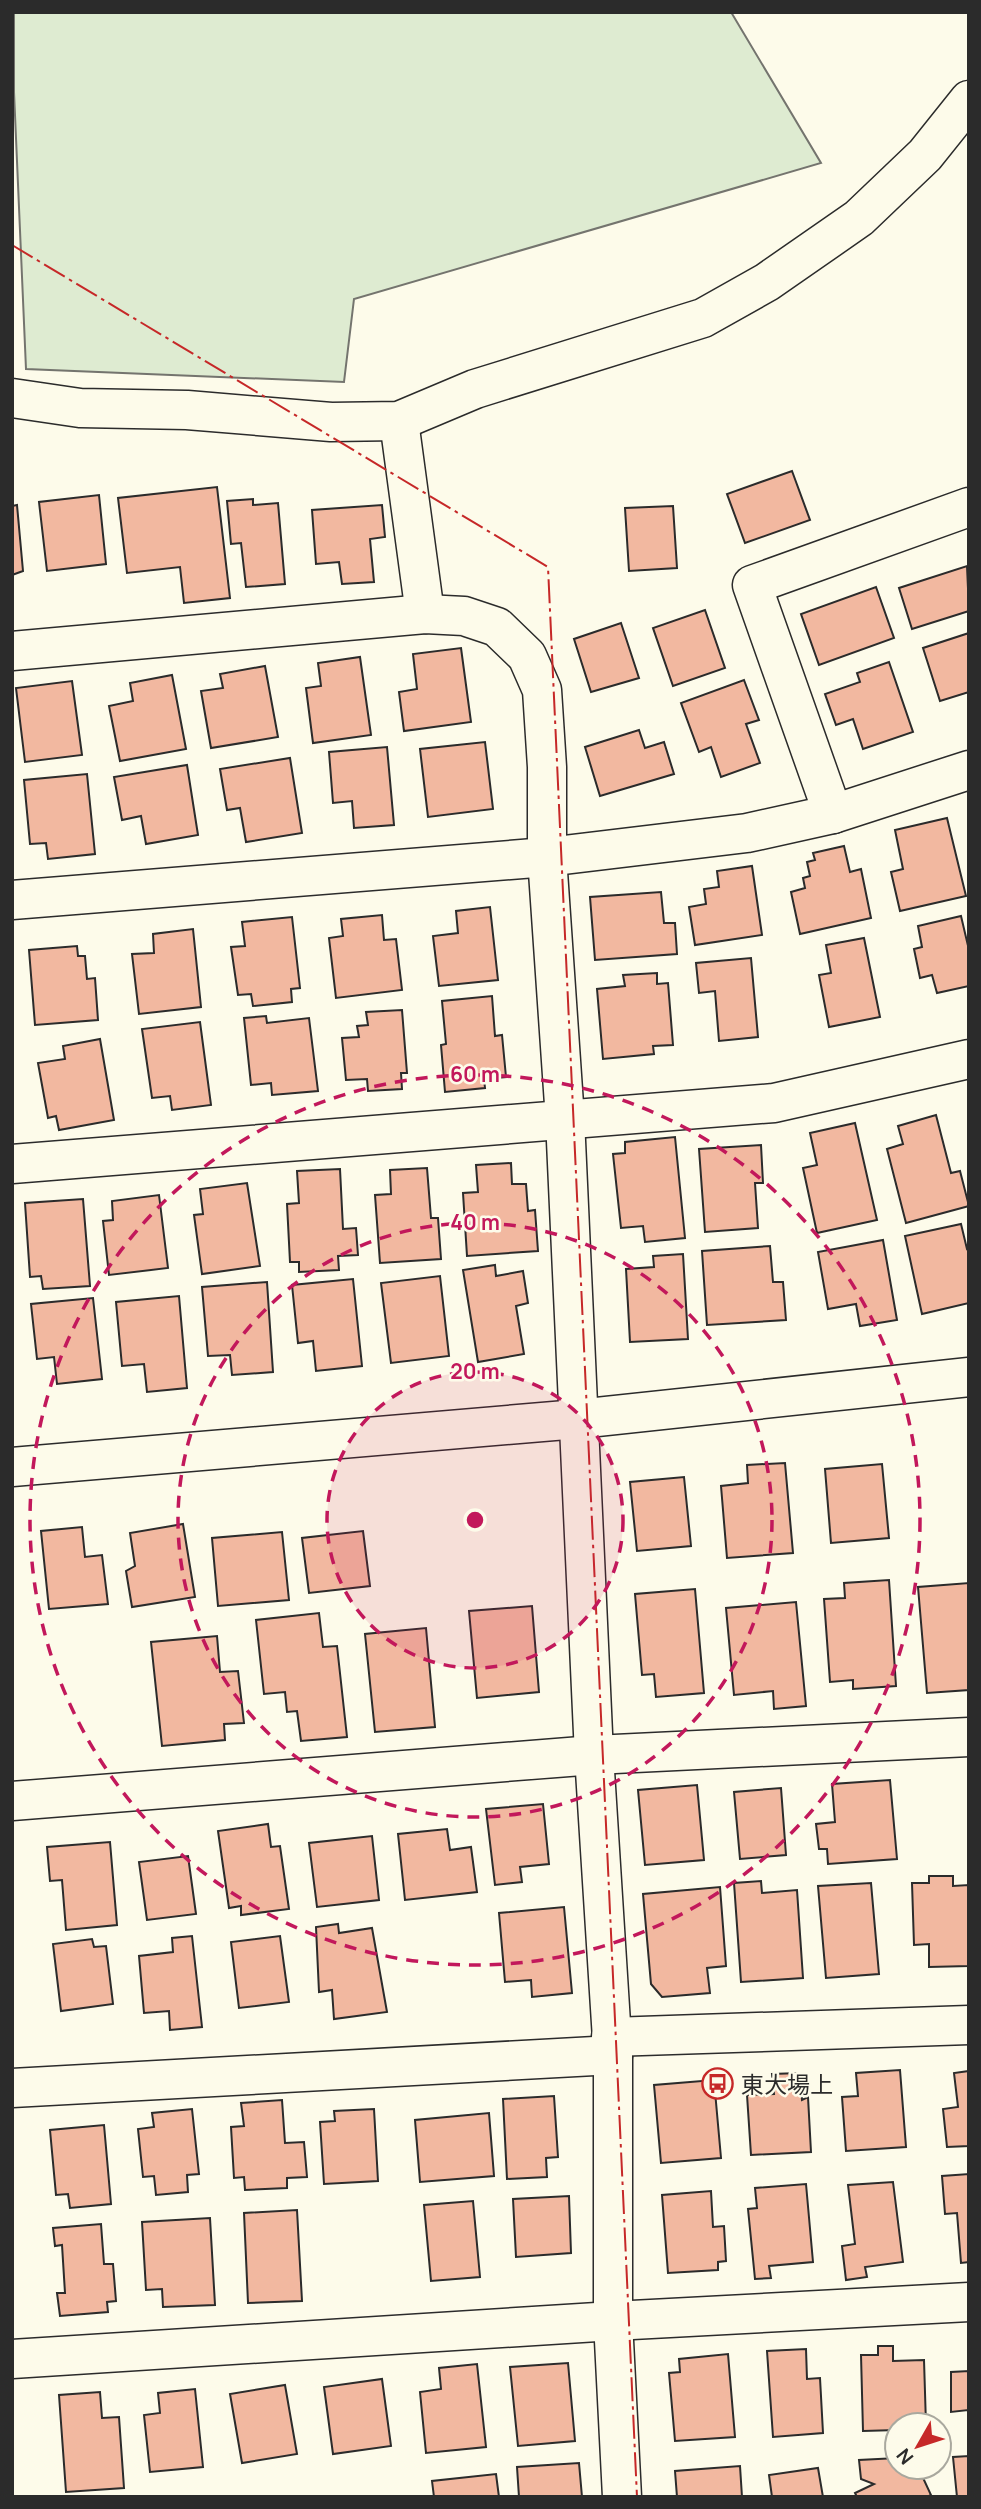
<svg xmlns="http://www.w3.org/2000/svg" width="981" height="2509" viewBox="0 0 981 2509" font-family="Manrope,'Noto Sans JP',sans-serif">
<rect width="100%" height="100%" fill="#fdfbea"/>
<!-- green -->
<polygon fill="#deebd1" stroke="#74746e" stroke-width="2" points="14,12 731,12 821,163 354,299 344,382 26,369 14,92"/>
<!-- building -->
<g fill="#f2b8a0" stroke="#2b2b2b" stroke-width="2">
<polygon points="792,471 810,520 745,543 727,494"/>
<polygon points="217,487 230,598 184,603 180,567 127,573 118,498"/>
<polygon points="99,495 106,564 47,571 39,502"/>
<polygon points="253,499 253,505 278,503 285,584 246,587 241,543 231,544 227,501"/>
<polygon points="17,505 23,571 12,575 12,506"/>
<polygon points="382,505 385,537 370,539 374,582 342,584 339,562 316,564 312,510"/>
<polygon points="673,506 677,568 629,571 625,508"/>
<polygon points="967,566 969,611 912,629 899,588"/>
<polygon points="876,587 894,638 819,665 801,614"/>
<polygon points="705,610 725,668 673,686 653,628"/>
<polygon points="621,623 639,678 591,692 574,639"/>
<polygon points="969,633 969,692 940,701 923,648"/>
<polygon points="461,648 471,722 404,731 399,692 417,689 413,654"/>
<polygon points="360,657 371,735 313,743 306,688 321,686 318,663"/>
<polygon points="889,662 913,732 863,749 853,719 836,725 825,694 860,682 857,673"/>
<polygon points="265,666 278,737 211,748 201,691 223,688 220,674"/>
<polygon points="172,675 186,749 120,761 109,706 133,701 130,683"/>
<polygon points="744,680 759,720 746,724 760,763 721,777 711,747 699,752 681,703"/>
<polygon points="72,681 82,755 25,762 16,688"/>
<polygon points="639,730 645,748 664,742 674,774 600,796 585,747"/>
<polygon points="485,742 493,809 428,817 420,749"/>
<polygon points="387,747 394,825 354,828 352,801 333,803 329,752"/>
<polygon points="290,758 302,833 246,842 240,808 227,810 220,769"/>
<polygon points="187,765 198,835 146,844 141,816 122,820 114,777"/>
<polygon points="87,774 95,854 48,859 46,843 30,844 24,780"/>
<polygon points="947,818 966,896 900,911 891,872 903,869 895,830"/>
<polygon points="844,846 850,872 861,869 871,918 800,934 791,892 805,888 803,878 810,876 807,862 815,860 813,853"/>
<polygon points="752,866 762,935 695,945 689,907 706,904 704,889 719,887 717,871"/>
<polygon points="661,892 664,923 675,923 677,954 595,960 590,897"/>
<polygon points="490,907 498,980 439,986 433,936 458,933 456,911"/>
<polygon points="382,915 384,940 396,939 402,990 336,998 329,938 343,936 341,919"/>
<polygon points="961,916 969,950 969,986 937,993 932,975 920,978 914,949 922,947 918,926"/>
<polygon points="292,917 300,988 291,989 292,1002 253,1006 251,994 238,995 231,947 245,946 242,922"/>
<polygon points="193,929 201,1007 139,1014 132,954 154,953 153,934"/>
<polygon points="864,938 880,1017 829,1027 819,975 831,973 826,945"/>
<polygon points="77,946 78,956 85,956 87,979 95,978 98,1020 35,1025 29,950"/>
<polygon points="751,958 758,1037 719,1041 715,991 699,993 696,963"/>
<polygon points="657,973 657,984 668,983 673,1045 653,1046 654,1054 603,1059 597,989 625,986 623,975"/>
<polygon points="492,996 495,1036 502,1035 506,1077 484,1079 485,1088 445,1092 441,1045 446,1044 442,1001"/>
<polygon points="402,1010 407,1073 401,1073 402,1089 368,1091 367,1079 346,1080 342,1038 359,1037 357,1026 368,1025 366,1012"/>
<polygon points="266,1016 267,1023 309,1018 318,1091 272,1095 271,1083 251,1085 244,1018"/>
<polygon points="200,1022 211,1105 172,1110 170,1096 152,1098 142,1029"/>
<polygon points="100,1039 114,1120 59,1130 56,1116 48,1118 38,1063 65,1059 63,1046"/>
<polygon points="936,1115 951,1173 960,1171 969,1206 906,1223 887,1149 903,1144 898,1126"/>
<polygon points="855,1123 877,1220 817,1233 803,1168 817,1165 810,1133"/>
<polygon points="675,1137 685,1238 645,1242 643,1226 621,1228 613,1154 625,1153 625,1142"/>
<polygon points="761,1145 763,1183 755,1183 758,1228 705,1232 699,1149"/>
<polygon points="511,1163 512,1184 526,1184 528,1211 535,1210 538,1251 467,1256 463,1193 478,1192 476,1165"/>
<polygon points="427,1168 431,1218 438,1218 441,1259 380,1263 375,1195 391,1194 390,1170"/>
<polygon points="340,1169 343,1229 356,1228 358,1255 338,1256 339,1270 299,1272 299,1262 290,1262 287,1204 299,1203 297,1171"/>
<polygon points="247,1183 260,1266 202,1274 194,1215 203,1214 200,1189"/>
<polygon points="159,1195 168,1268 109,1275 103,1221 113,1220 112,1201"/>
<polygon points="83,1199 90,1286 43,1289 41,1276 30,1277 25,1203"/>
<polygon points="961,1224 967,1249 969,1248 969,1303 922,1314 905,1236"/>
<polygon points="883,1240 897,1320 860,1326 856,1304 828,1309 818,1252"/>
<polygon points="770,1246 773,1282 783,1282 786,1320 707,1325 702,1251"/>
<polygon points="683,1254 688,1339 630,1342 626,1269 654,1267 653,1256"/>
<polygon points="495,1265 496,1276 523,1271 528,1303 516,1306 524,1354 478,1362 463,1270"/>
<polygon points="440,1276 449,1356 391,1363 381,1283"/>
<polygon points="353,1279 362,1366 316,1371 313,1341 298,1343 292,1285"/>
<polygon points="267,1282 273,1372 232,1375 230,1355 208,1356 202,1287"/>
<polygon points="179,1296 187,1388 147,1392 144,1364 122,1366 116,1302"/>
<polygon points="93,1298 102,1379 57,1384 54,1357 37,1359 31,1304"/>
<polygon points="785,1463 793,1553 727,1558 721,1486 748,1483 747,1465"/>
<polygon points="882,1464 889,1538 831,1543 825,1469"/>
<polygon points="684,1477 691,1546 637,1551 630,1482"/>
<polygon points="183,1524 195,1597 132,1607 126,1571 135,1566 130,1533"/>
<polygon points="82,1527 85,1557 102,1555 108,1604 49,1609 41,1531"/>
<polygon points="363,1531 370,1586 309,1593 302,1538"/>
<polygon points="282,1532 289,1600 218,1606 212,1538"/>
<polygon points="889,1580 896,1686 853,1689 853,1680 830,1682 824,1599 845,1598 844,1583"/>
<polygon points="969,1583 969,1690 927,1693 918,1587"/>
<polygon points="695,1589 704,1693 656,1697 654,1674 642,1675 635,1594"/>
<polygon points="796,1602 806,1706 774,1709 773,1691 734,1695 726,1608"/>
<polygon points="532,1606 539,1692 477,1698 469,1611"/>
<polygon points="319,1613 323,1647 337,1646 347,1737 301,1741 297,1711 287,1712 285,1692 264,1694 256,1620"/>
<polygon points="426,1628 435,1727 375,1732 365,1634"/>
<polygon points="217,1636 220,1672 238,1671 244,1723 224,1724 225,1740 162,1746 151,1642"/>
<polygon points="890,1780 897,1859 828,1864 827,1849 819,1849 816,1824 835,1822 832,1784"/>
<polygon points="697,1785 704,1860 645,1865 638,1790"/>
<polygon points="781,1788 786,1855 740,1859 734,1792"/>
<polygon points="543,1804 549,1864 520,1867 522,1882 495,1885 486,1809"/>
<polygon points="268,1824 271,1847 280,1846 289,1909 241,1915 241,1906 229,1908 218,1831"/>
<polygon points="447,1829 450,1850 471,1847 477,1892 405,1900 398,1834"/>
<polygon points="372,1836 379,1900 317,1907 309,1843"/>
<polygon points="110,1842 117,1925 66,1930 62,1880 50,1881 47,1847"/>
<polygon points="188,1856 196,1914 147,1920 139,1862"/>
<polygon points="929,1876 953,1876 953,1886 969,1885 969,1966 929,1967 929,1944 914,1945 912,1883 929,1883"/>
<polygon points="761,1881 762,1893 797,1890 803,1978 741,1982 734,1883"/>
<polygon points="871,1883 879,1974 826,1978 818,1886"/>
<polygon points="720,1887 726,1966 707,1968 710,1993 662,1997 651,1984 643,1894"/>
<polygon points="564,1907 572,1993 532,1997 531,1980 505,1982 499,1913"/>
<polygon points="338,1924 339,1933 372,1928 387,2012 334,2019 332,1990 319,1992 316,1927"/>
<polygon points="192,1936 202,2027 170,2030 169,2011 144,2013 139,1956 173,1952 172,1938"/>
<polygon points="280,1936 289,2002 239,2008 231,1942"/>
<polygon points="92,1939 94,1947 106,1946 113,2004 61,2011 53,1944"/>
<polygon points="900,2070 906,2147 846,2151 842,2097 858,2096 856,2073"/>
<polygon points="969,2071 969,2146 947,2147 943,2109 958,2107 954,2073"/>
<polygon points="800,2073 802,2100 808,2097 811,2152 751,2155 747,2095 774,2094 772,2074"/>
<polygon points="714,2080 721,2158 661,2163 654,2085"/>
<polygon points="554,2096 558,2157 546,2158 547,2177 507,2179 503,2099"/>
<polygon points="282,2100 285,2143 304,2142 307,2177 287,2178 287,2188 245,2190 244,2177 234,2178 231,2127 244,2126 241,2103"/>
<polygon points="192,2109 199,2174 187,2175 188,2192 156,2195 154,2176 143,2177 138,2129 154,2127 152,2113"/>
<polygon points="374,2109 378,2181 324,2184 320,2122 335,2121 334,2111"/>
<polygon points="489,2113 494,2176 420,2182 415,2120"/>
<polygon points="104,2125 111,2204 70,2208 68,2194 56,2195 50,2130"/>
<polygon points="969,2174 969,2262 961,2263 957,2213 945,2214 942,2176"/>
<polygon points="893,2182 903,2262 865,2267 867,2277 846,2280 842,2246 855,2244 848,2185"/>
<polygon points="806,2184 813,2262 769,2266 771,2278 755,2279 748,2209 757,2208 755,2188"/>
<polygon points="711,2191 713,2227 724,2226 726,2261 718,2262 718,2270 668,2273 662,2195"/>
<polygon points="569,2196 571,2253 516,2257 513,2199"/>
<polygon points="473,2201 480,2277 431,2281 424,2205"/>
<polygon points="297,2210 302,2301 248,2303 244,2213"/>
<polygon points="210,2218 215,2305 163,2307 162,2289 146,2290 142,2222"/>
<polygon points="101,2224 104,2264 113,2264 116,2301 107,2302 108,2312 60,2316 57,2293 65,2293 62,2245 55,2246 53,2228"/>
<polygon points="878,2346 893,2346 893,2361 924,2360 926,2425 897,2425 897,2430 863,2431 861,2355 878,2355"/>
<polygon points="806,2349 807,2379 820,2378 823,2433 773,2437 767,2351"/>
<polygon points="728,2354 735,2437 675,2441 669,2373 680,2372 679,2359"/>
<polygon points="568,2363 575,2441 518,2446 510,2367"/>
<polygon points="477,2364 486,2447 426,2453 420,2392 441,2389 439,2368"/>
<polygon points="969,2371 969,2430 968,2410 951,2412 951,2372"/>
<polygon points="382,2379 391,2446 333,2454 324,2387"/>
<polygon points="285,2385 297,2454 242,2463 230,2394"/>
<polygon points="195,2389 203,2467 150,2472 144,2415 160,2413 158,2393"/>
<polygon points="100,2392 102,2418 119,2417 124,2488 66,2492 59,2395"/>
<polygon points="969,2456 969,2497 957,2497 953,2457"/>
<polygon points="897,2458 897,2467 918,2467 931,2495 927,2497 857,2497 855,2493 874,2484 861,2479 859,2460"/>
<polygon points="579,2463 582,2497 519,2497 517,2467"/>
<polygon points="740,2466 742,2497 677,2497 675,2471"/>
<polygon points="818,2468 823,2497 772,2497 769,2475"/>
<polygon points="496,2474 499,2497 434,2497 432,2481"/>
</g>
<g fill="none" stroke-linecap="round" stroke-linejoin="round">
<defs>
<g id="minor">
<polyline points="12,398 80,408 187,410 331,422 399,421 475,389 703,318 767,282 859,218 925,155 969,100"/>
<polyline points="399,421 425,614"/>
<polyline points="12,651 425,614 464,616 497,627 527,656 542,690 547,767 547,857 565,1119 594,1755 613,2055 613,2321 622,2497"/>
<polyline points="833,814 752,585 969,507"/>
<polyline points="12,900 547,857 747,833 833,814 969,770"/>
<polyline points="12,1164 774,1103 969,1059"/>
<polyline points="12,1801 594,1755 969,1737"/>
<polyline points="611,2037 969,2025"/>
<polyline points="12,2088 613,2055"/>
<polyline points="12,2359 613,2321 969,2302"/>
</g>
<polyline id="tertiary" points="12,1467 578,1419 969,1377"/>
</defs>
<!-- minor casing -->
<use href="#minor" stroke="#2b2b2b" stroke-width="41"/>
<!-- tertiary casing -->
<use href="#tertiary" stroke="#2b2b2b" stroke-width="41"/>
<!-- minor -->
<use href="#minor" stroke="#fdfbea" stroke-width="38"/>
<!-- tertiary -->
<use href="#tertiary" stroke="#fdfbea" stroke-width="38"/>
<!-- power -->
<polyline stroke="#c62828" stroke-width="2" stroke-dasharray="24 5 3.5 5" stroke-linecap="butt" points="12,245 548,567 637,2497"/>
</g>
<!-- distance rings -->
<circle cx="475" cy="1520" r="148" fill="#c2185b" fill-opacity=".12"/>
<g fill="none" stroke="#c2185b" stroke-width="3.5" stroke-dasharray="12 9">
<circle cx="475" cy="1520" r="148"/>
<circle cx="475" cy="1520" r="297"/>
<circle cx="475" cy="1520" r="445"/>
</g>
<!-- icons -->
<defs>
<symbol id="bus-ring" viewBox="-11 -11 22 22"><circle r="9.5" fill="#fdfbea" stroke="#c62828" stroke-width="1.5"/><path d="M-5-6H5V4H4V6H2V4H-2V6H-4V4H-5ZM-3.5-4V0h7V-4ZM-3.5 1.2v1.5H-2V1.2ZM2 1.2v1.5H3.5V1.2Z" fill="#c62828"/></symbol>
</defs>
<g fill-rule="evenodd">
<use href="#bus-ring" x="700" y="2066" width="35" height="35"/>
</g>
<g text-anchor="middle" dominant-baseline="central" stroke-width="5" stroke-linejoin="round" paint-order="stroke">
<!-- poi labels -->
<g font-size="23" fill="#2b2b2b" stroke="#fdfbea" text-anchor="start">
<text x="741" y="2084">東大場上</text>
</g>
</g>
<circle cx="475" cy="1520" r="10" fill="#c2185b" stroke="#fdfbea" stroke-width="3.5"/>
<g font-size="21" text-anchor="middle" font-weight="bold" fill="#c2185b" stroke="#fdfbea" stroke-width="5" stroke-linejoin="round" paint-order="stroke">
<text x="475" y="1082">60 m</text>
<text x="475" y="1230">40 m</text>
<text x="475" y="1379">20 m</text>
</g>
<!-- border -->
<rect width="981" height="2509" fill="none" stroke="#2b2b2b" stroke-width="28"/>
<!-- north arrow -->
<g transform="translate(918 2446) rotate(231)"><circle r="33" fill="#fdfbea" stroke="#a9a89e" stroke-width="2"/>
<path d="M0-5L12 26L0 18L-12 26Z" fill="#c62828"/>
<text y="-10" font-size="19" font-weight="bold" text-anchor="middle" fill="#2b2b2b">N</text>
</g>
</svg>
